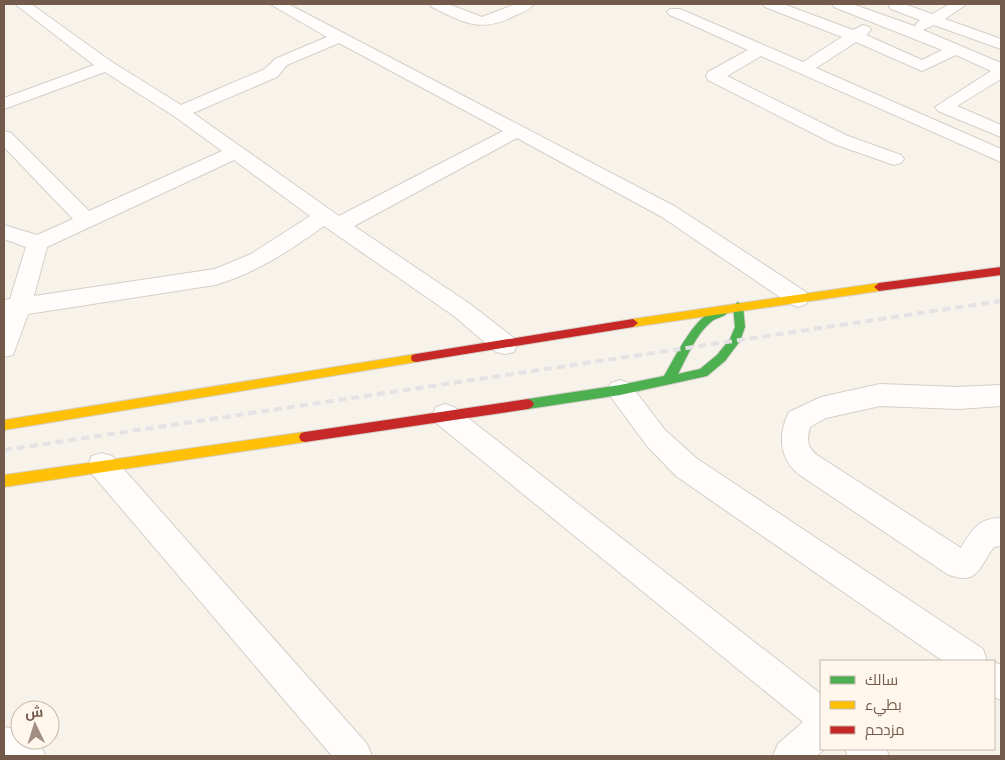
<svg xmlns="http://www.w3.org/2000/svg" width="1005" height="760" viewBox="0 0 1005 760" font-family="Manrope,Cairo,sans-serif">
<rect width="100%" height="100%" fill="#f7f2ea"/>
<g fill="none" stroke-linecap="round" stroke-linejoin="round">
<defs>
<g id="street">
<path d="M15,4H31L112,62L181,105L265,69L275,59L327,37L270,4H288L676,207L806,292L809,298L806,304L798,307L790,304L662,217L517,138L354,226L470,304L514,338L517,345L514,352L505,354L496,352L454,316L324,226C289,251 256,273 215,285L28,314L13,355L4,357V300L10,299L26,247L4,239V225L37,235L73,219L4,147V131L11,133L89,211L222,151L174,116L105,72L4,109V98L94,65ZM339,43L503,131L339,216L193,113L277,77L287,65ZM234,160L310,216L251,254L215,269L34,296L47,247Z"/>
<path d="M430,4H448L482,17L516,4H534C530,10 521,13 514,16C480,33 464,23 432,7Z"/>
<polygon points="763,4 783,4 853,30 863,25 869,27 871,30 866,35 922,60 942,50 834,7 832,4 852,4 917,27 915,25 920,20 891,9 889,6 890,4 904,4 932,14 950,4 967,4 945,19 1001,39 1001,49 934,25 923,30 1001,63 1001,79 957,106 1001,125 1001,137 938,111 935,107 991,71 956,55 922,71 856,42 816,68 1001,149 1001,162 761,56 727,76 848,136 901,155 904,159 901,163 894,165 834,144 708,80 706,76 708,72 748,50 670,15 667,12 670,9 680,9 803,62 842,37 765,7"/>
<polygon points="620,380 629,383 665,430 696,458 983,649 987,661 943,661 676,476 647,446 611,397 607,390 611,383"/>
<path d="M880,384L958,387L1001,385V406L958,409L880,406L826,418L810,427C807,439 806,446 817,455L961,548C971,531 978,518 1001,518V546L994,547C979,566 979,587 947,574L797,473C779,456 778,434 789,412L821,397Z"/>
<polygon points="445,404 454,407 821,694 821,749 825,749 816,756 773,756 778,744 803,722 436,423 432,415 436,407"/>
<polygon points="102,453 112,456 367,744 372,756 332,756 92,474 88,465 92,456"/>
<polygon points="994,662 1001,665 1001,700 994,697"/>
<path d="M4,727L20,730V740C36,740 40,741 45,756H4Z"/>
<polygon points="845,749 886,749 889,756 848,756"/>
</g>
<path id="fast" d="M738,302L743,306L745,327L740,341L725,361L707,376L620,395L528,409L524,407L522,404L524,401L528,399L620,385L664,376C675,358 700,302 727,309L728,312C724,318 716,317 711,322C696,334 687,357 678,374L700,369L717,355L730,339L735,327L733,306Z"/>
<g id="slow">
<polygon points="879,283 884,287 879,291 633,327 628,323 633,319"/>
<polygon points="416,354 420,355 421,358 420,361 416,362 4,430 4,420"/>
<polygon points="305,432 309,433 311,437 309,441 305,442 4,487 4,475"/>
</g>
<g id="jam">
<polygon points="1001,267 1001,275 879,291 874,287 879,283"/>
<polygon points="633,319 638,323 633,327 416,362 412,361 411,358 412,355 416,354"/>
<polygon points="528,399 532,401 534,404 532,407 528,409 305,442 301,441 299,437 301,433 305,432"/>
</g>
</defs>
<!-- street casing -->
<use href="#street" stroke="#d6cfc8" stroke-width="2"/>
<!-- fast casing -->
<use href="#fast" stroke="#d6cfc8" stroke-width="2"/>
<!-- slow casing -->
<use href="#slow" stroke="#d6cfc8" stroke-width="2"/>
<!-- jam casing -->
<use href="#jam" stroke="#d6cfc8" stroke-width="2"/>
<!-- street -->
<use href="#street" fill="#fefdfc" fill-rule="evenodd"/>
<!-- fast -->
<use href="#fast" fill="#4caf50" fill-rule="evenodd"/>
<!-- slow -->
<use href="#slow" fill="#ffc107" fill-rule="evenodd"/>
<!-- jam -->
<use href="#jam" fill="#c62828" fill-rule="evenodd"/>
<!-- rail -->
<polyline stroke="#e4e2e4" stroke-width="4" stroke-dasharray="8 5" stroke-linecap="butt" points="4,450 1001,301"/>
</g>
<!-- border -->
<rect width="1005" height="760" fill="none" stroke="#745a4a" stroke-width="10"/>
<!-- legend -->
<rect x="820" y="660" width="175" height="90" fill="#fff7eb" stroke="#c7b8ab"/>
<rect x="830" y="676" width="25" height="8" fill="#4caf50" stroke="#c7b8ab"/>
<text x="865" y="685" font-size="15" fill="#745a4a">سالك</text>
<rect x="830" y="701" width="25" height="8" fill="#ffc107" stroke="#c7b8ab"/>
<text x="865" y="710" font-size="15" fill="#745a4a">بطيء</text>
<rect x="830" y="726" width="25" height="8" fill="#c62828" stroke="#c7b8ab"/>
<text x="865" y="735" font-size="15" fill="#745a4a">مزدحم</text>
<!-- north arrow -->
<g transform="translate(35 725) rotate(356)"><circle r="24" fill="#fff7eb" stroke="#c7b8ab"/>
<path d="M0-4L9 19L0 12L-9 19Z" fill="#a28f82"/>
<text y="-8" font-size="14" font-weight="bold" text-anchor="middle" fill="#745a4a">ش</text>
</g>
</svg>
